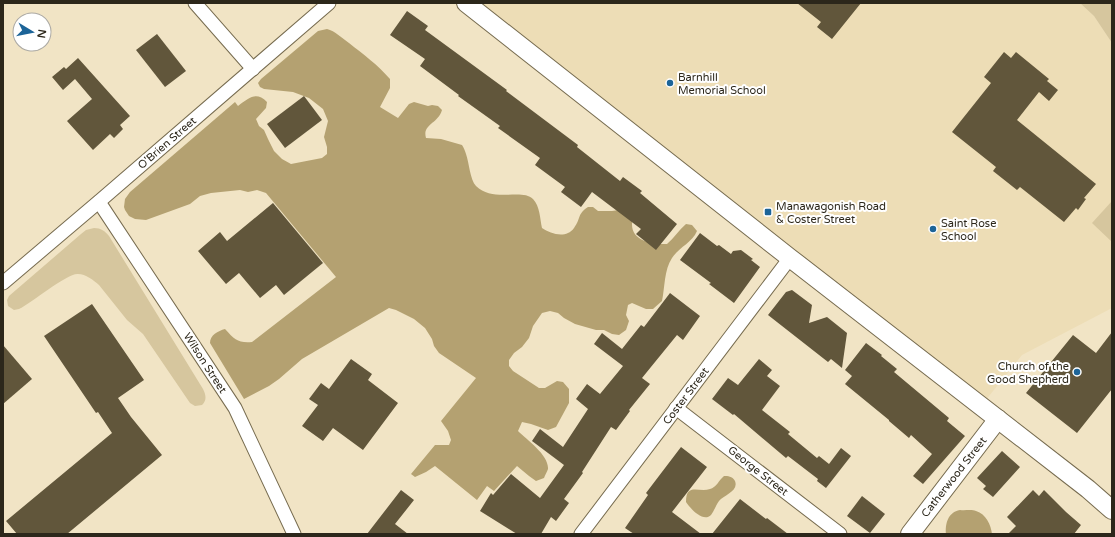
<svg xmlns="http://www.w3.org/2000/svg" width="1115" height="537" viewBox="0 0 1115 537" font-family="'Varela Round',sans-serif">
<rect width="100%" height="100%" fill="#f1e4c5"/>
<!-- built -->
<polygon fill="#edddb6" points="466,3 1080,3 1094,16 1112,43 1112,308 1022,355 981,406"/>
<!-- green -->
<g fill="#d6c69e">
<polygon points="1080,3 1112,3 1112,43 1094,16"/>
<polygon points="1112,201 1112,242 1092,223"/>
<path d="M94,228C101,228 105,231 109,236L203,389C206,395 207,400 202,405L195,406L190,403L143,334L127,320L99,285C93,280 86,274 78,274C67,273 32,303 19,309L14,310L8,306L7,300L9,296L81,234L86,230Z"/>
</g>
<!-- forest -->
<g fill="#b4a171">
<path d="M327,29C335,31 342,38 349,43C363,54 378,65 390,79V88L380,107L398,118L409,104L414,102L428,106L432,105L438,106L442,110C438,124 422,124 426,138L441,139L462,145C464,148 465,151 466,154C469,162 470,180 476,186C493,203 522,188 533,199C540,206 540,219 542,228C551,234 566,239 574,228C581,219 577,214 588,207H593L598,211H612L619,210L633,217C627,240 649,244 667,244C674,238 679,230 686,224L692,225L697,231C692,243 679,247 672,258C664,270 665,287 662,301L653,309H646L632,303L628,305L626,315L629,321L626,330L619,335L612,334L604,330H596L575,324L564,318L558,313L550,311L542,313L533,326L529,338L522,347L514,353L509,360V366L513,371L539,388H545L557,381L563,382L569,389V403L556,427L548,430L531,424L522,422L518,431C527,440 549,455 548,469C547,472 545,475 544,478L536,481L529,476L517,466L494,491L487,486L477,500L435,466L426,472L415,477L411,474L435,445H449L451,440L448,431L441,421L476,378L439,353L434,346L432,339L425,328L414,319L396,310L389,308L302,359L279,379L269,386L244,399L210,343C210,335 218,331 225,329C235,340 238,343 252,342L336,277L266,193L257,190L248,192L240,190L211,193L200,196L190,204L146,220L135,219L129,216L125,210L124,207L125,199L130,192L235,102L238,106C249,98 256,91 267,102L266,108L256,119L259,126L264,130L268,139L274,151L282,159L291,164L322,158L327,154V147L324,137L328,121L323,109L309,98L293,92L264,89L260,87L258,83L261,79L318,31Z"/>
<path d="M724,476C728,476 732,476 735,481C739,491 724,495 719,501C716,505 714,511 711,515C703,523 690,508 686,502C686,482 699,493 710,489C716,488 719,480 724,476Z"/>
<path d="M960,510C965,511 971,509 976,511C986,514 991,525 992,534H946C945,524 948,512 960,510Z"/>
</g>
<!-- building -->
<g fill="#61563b">
<polygon points="797,3 861,3 832,39 817,27 821,22"/>
<polygon points="407,11 428,26 425,30 507,90 506,91 578,145 577,147 620,181 623,177 642,191 640,193 677,224 656,250 636,234 641,229 592,192 581,207 561,192 565,187 535,165 540,158 498,128 500,126 458,96 459,95 420,66 425,59 390,35"/>
<polygon points="157,34 186,71 165,87 136,50"/>
<polygon points="1004,52 1011,58 1016,52 1049,79 1047,81 1058,90 1049,101 1039,92 1017,120 1096,184 1084,198 1086,199 1078,210 1076,208 1064,222 1020,187 1017,190 993,171 996,167 952,132 991,83 984,77"/>
<polygon points="78,58 130,116 120,125 123,129 114,138 110,134 93,150 67,121 92,99 75,79 63,90 52,77 64,67 66,69"/>
<polygon points="304,96 322,120 285,148 267,124"/>
<polygon points="273,203 323,263 284,295 276,285 260,298 239,273 226,284 198,251 220,232 227,241"/>
<polygon points="700,233 717,246 719,245 731,254 733,251 741,250 753,259 751,260 760,267 734,303 709,284 711,283 680,260"/>
<polygon points="792,290 812,305 809,323 827,317 847,333 842,368 831,359 828,362 768,315 786,292"/>
<polygon points="670,293 700,316 683,340 677,335 642,378 650,384 629,410 630,411 616,430 611,427 582,472 583,473 564,499 569,503 556,521 551,517 541,534 517,534 480,511 491,493 493,495 511,474 540,498 564,465 532,441 540,429 563,447 588,409 576,399 587,384 600,394 623,366 594,344 602,333 622,349 641,325 644,327"/>
<polygon points="92,304 144,380 118,398 131,417 162,455 67,534 17,534 6,521 112,433 98,412 96,413 44,336"/>
<polygon points="1112,332 1112,389 1077,433 1026,393 1073,335 1096,353"/>
<polygon points="866,343 882,355 881,356 897,369 894,372 949,418 947,421 965,436 923,484 913,476 932,454 911,435 909,438 889,421 889,420 845,384 852,376 845,370"/>
<polygon points="3,345 32,379 3,404"/>
<polygon points="351,359 372,374 368,380 398,403 363,450 333,428 323,441 302,426 318,405 309,399 321,383 329,389"/>
<polygon points="759,359 772,370 767,376 780,386 762,410 790,432 788,434 817,458 819,456 829,464 841,448 851,456 826,488 817,481 818,479 788,456 786,458 734,414 733,415 712,399 728,378 738,385"/>
<polygon points="681,447 707,467 672,512 701,534 634,534 625,528 648,495 646,493"/>
<polygon points="1002,451 1020,467 993,497 983,489 986,486 977,478"/>
<polygon points="401,490 414,500 395,524 408,534 367,534"/>
<polygon points="1033,490 1039,496 1044,490 1066,512 1081,525 1074,534 1008,534 1016,526 1007,517"/>
<polygon points="862,496 885,514 870,533 847,516"/>
<polygon points="740,499 766,519 767,518 788,534 712,534"/>
</g>
<g fill="none" stroke-linecap="round" stroke-linejoin="round">
<defs>
<g id="street">
<polyline points="195,3 253,69"/>
<polyline points="99,202 235,408 294,534"/>
<polyline points="3,283 102,199 329,3"/>
<polyline points="676,408 840,534"/>
<polyline points="581,534 790,258"/>
</g>
<g id="secondary">
<polyline points="466,3 790,258 1088,489 1112,510"/>
<polyline points="910,534 998,419"/>
</g>
</defs>
<!-- street casing -->
<use href="#street" stroke="#766b4f" stroke-width="15"/>
<!-- secondary casing -->
<use href="#secondary" stroke="#766b4f" stroke-width="20"/>
<!-- street -->
<use href="#street" stroke="#fff" stroke-width="13"/>
<!-- secondary -->
<use href="#secondary" stroke="#fff" stroke-width="18"/>
</g>
<!-- markers -->
<g fill="#1c6498" stroke="#fff" stroke-width="1.5">
<circle cx="670" cy="83" r="4"/>
<rect x="764" y="208" width="8" height="8" rx="2"/>
<circle cx="933" cy="229" r="4"/>
<circle cx="1077" cy="372" r="4"/>
</g>
<g text-anchor="middle" dominant-baseline="central" stroke-width="4" stroke-linejoin="round" paint-order="stroke">
<!-- poi labels -->
<g font-size="11" fill="#2c271b" stroke="#fff" text-anchor="start">
<text x="678" y="77">Barnhill<tspan x="678" dy="13">Memorial School</tspan></text>
<text x="776" y="206">Manawagonish Road<tspan x="776" dy="13">&amp; Coster Street</tspan></text>
<text x="941" y="223">Saint Rose<tspan x="941" dy="13">School</tspan></text>
<text x="1069" y="366" text-anchor="end">Church of the<tspan x="1069" dy="13">Good Shepherd</tspan></text>
</g>
<!-- street labels -->
<g font-size="11" fill="#2c271b" stroke="#fff">
<text transform="translate(167 143) rotate(-41)">O'Brien Street</text>
<text transform="translate(205 363) rotate(57)">Wilson Street</text>
<text transform="translate(686 396) rotate(-53)">Coster Street</text>
<text transform="translate(758 471) rotate(38)">George Street</text>
<text transform="translate(954 477) rotate(-52)">Catherwood Street</text>
</g>
</g>
<!-- border -->
<rect width="1115" height="537" fill="none" stroke="#2c271b" stroke-width="8"/>
<!-- north arrow -->
<g transform="translate(32 32) rotate(100)"><circle r="19" fill="#ffffff" stroke="#aba9a4"/>
<path d="M0-3L7 15L0 10L-7 15Z" fill="#1c6498"/>
<text y="-6" font-size="11" font-weight="bold" text-anchor="middle" fill="#2c271b">N</text>
</g>
</svg>
